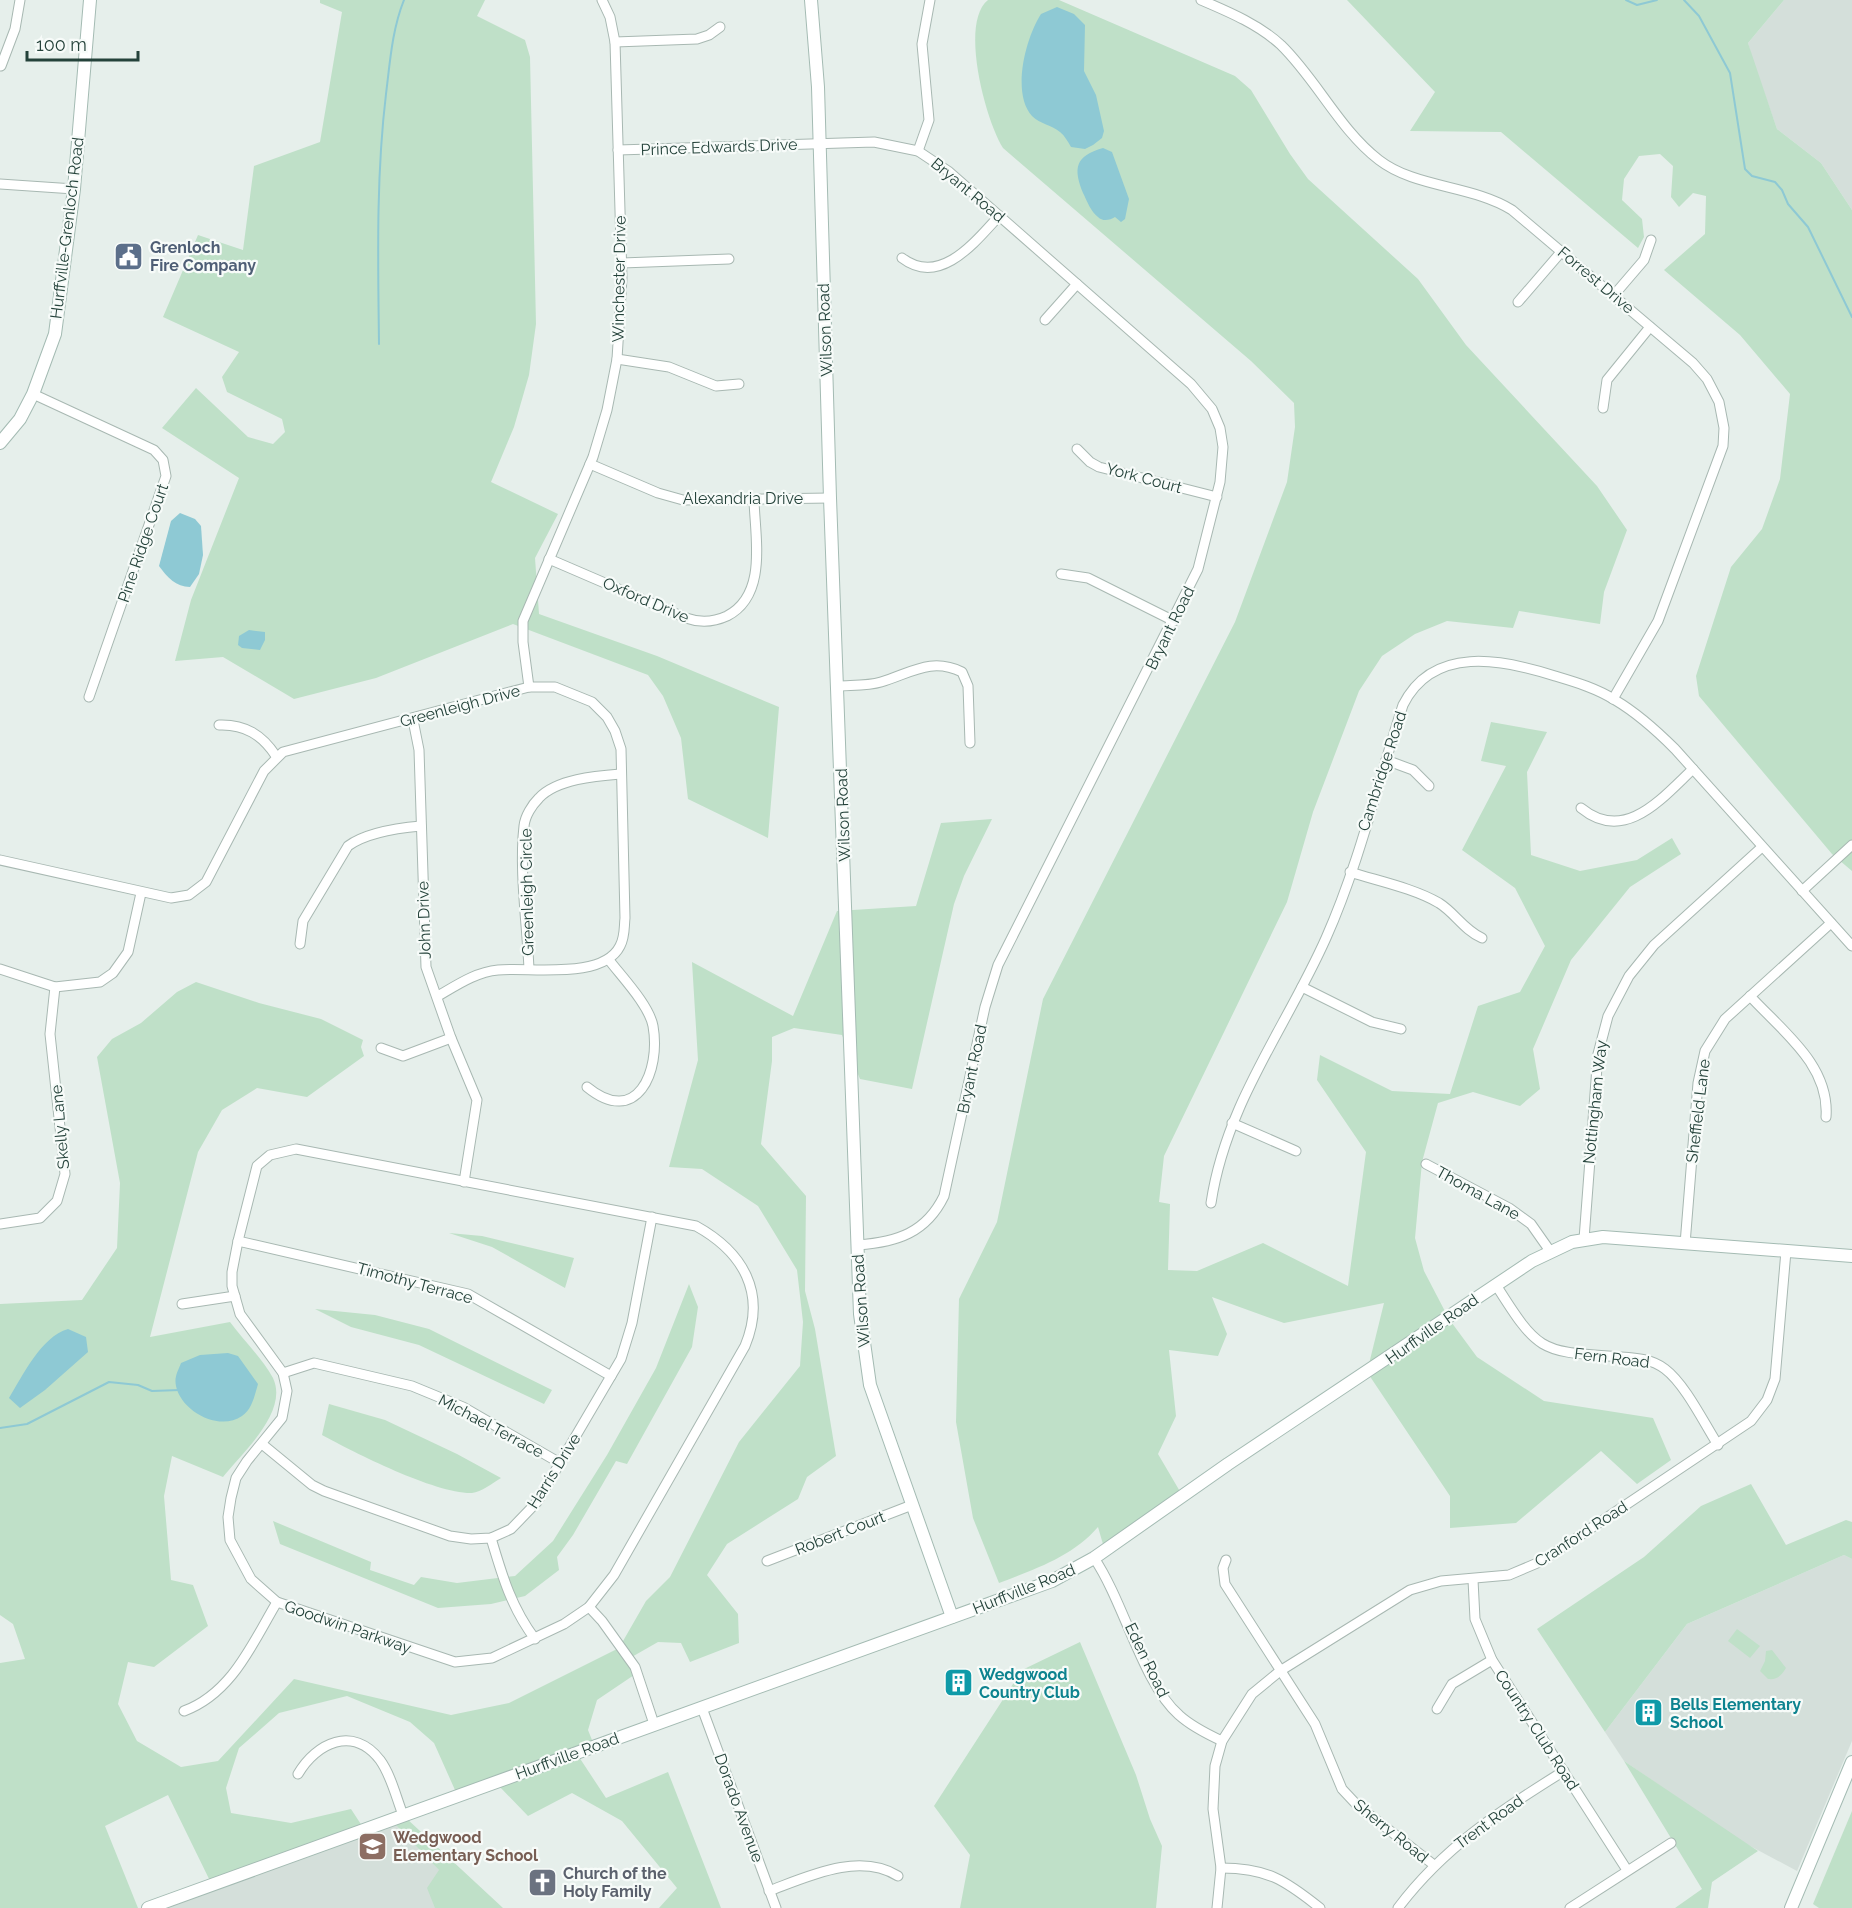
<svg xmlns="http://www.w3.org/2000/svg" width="1852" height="1908" viewBox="0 0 1852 1908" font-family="Raleway,sans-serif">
<rect width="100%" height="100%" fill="#e6efeb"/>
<!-- built -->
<g fill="#d4dfda">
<polygon points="1784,0 1852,0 1852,210 1821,163 1777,129 1753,61 1748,43"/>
<polygon points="1844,1555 1852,1559 1852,1741 1797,1871 1739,1840 1624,1761 1605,1732 1687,1624"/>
<polygon points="393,1822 476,1908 161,1908"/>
</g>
<!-- green -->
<g fill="#bfe0c8">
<polygon points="320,0 485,0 477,16 525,40 530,57 536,324 529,375 514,427 491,482 558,514 535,558 539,614 657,656 779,707 768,838 688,799 681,738 663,696 648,675 513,624 376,678 294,699 223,657 175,661 191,600 239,478 162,428 196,388 248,437 273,444 285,432 282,419 227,392 222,377 239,352 163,317 198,235 243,250 254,166 320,142 342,12 320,3"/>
<path d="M988,0H1059L1235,76L1251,90L1290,154L1308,179L1418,279L1466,345L1597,486L1627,530L1604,592L1600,624L1519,611L1513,628L1447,621L1415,634L1382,656L1359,691L1313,812L1287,902L1164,1156L1159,1202L1170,1204L1168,1270L1197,1271L1263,1243L1348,1286L1366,1152L1317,1080L1320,1055L1392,1091L1450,1094L1478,1006L1520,992L1545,946L1515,888L1462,850L1506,766L1481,761L1491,722L1547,732L1527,772L1531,855L1580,871L1637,860L1672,838L1681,854L1630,887L1571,960L1533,1049L1540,1089L1520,1106L1473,1092L1438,1103L1422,1162L1415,1238L1424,1271L1449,1319L1477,1357L1544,1401L1653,1418L1671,1460L1637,1484L1601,1451L1516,1523L1450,1528V1496L1367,1372L1384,1303L1284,1323L1212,1297L1227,1334L1218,1356L1169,1350L1176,1416L1158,1454L1185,1500L1105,1551L1098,1527C1072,1557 1035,1569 999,1583L973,1518L956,1422L959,1299L997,1222L1043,999L1235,622L1287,482L1295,427L1294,403L1251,361L1003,148C986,121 959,23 988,0Z"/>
<polygon points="1347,0 1784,0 1748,43 1777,129 1821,163 1852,210 1852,871 1832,854 1699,696 1696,676 1731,567 1762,529 1780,479 1790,394 1740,335 1664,270 1705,234 1706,196 1693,193 1679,207 1671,197 1673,166 1660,154 1639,156 1624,179 1622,200 1642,219 1644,237 1638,248 1501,132 1410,131 1435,92"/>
<path d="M992,819L964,876L954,904L912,1089L860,1079L842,1035L794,1028L772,1037V1061L761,1144L806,1196L805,1291L815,1329L836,1456L807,1477L798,1499L727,1544L707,1575L738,1614L739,1643L690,1662L681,1643L658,1642L630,1658L637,1673L597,1700L588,1730L596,1750L579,1757L606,1798L668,1772L721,1908H659L677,1888L622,1821L572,1793L528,1816L499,1786L459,1799L434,1743L410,1722L347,1696L279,1713L239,1748L226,1788L231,1813L291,1823L351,1809L366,1832L212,1885L168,1795L105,1826L138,1908H0V1663L25,1659L13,1624L0,1615V1304L82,1300L117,1248L120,1183L97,1057L112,1039L141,1023L177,992L196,982L259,1003L321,1019L363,1040L361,1047L364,1056L307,1097L257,1088L222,1110L198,1152L150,1337L230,1322C244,1341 262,1358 273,1378C289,1412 242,1453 223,1477L172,1456L164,1496L171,1580L193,1585L208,1626L154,1667L128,1662L118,1704L137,1741L181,1767L218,1761L294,1679L451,1715L509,1703L619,1648L646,1601L670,1577L739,1442L800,1366L803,1322L797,1270L758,1206L702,1169L669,1167L698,1060L692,962L793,1016L837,911L916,906L941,823Z"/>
<polygon points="449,1233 482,1236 574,1258 565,1288 492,1247"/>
<polygon points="689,1284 698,1307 692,1347 627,1464 616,1461 573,1535 557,1557 559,1570 525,1596 491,1604 438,1608 280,1544 273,1521 371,1562 370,1570 414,1585 421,1577 457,1583 515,1576 553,1541 607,1455 656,1368"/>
<polygon points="315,1309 375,1315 429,1329 552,1390 544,1404 419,1345 351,1327"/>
<path d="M329,1404L385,1420L457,1454L501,1478C493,1483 481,1492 472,1493C436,1494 355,1453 322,1435Z"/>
<polygon points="1751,1484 1786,1545 1846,1520 1852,1522 1852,1559 1844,1555 1687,1624 1605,1732 1537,1629 1644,1557 1701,1506"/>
<polygon points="1737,1629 1760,1646 1750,1658 1728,1641"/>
<polygon points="1080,1642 1136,1775 1150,1819 1162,1846 1156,1908 960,1908 970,1855 934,1806 1022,1670"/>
<path d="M1772,1650L1786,1668C1781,1676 1777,1680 1768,1679L1760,1671L1765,1661L1766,1651Z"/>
<polygon points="1624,1761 1758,1851 1712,1882 1708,1908 1675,1908 1702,1889"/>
<polygon points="1852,1811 1852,1908 1819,1908 1813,1904"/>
<polygon points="406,1818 503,1908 435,1908 427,1888 439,1870 393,1822"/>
</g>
<!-- water -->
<g fill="#8ec9d4">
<path d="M1057,7L1074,14L1085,25L1084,71L1096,95L1104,131L1102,138L1093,145L1085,149L1071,147C1068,142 1065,136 1060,132C1052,125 1040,124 1032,116C1011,93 1026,37 1041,14Z"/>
<path d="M1103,148L1112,152L1129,199L1125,219L1121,222L1115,217C1110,220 1103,222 1098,217C1091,212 1087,201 1083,193C1073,168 1075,156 1103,148Z"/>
<path d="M180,513L195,519L201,526L203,555L199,574L190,587C176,587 167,577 159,566L171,521Z"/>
<polygon points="249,630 265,632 265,640 260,650 242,648 238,645 239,636"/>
<path d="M68,1329L86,1337L88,1352L45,1390L20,1408L9,1398C23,1375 41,1337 68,1329Z"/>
<path d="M228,1353L238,1356L258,1384C255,1394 252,1410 242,1416C219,1432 181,1411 176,1386C174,1377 178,1371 181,1363L200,1355Z"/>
</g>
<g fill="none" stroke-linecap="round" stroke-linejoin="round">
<!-- stream -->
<g stroke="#8ec9d4" stroke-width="2">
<polyline points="1626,0 1637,5 1657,0"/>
<polyline points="1684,0 1699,16 1730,73 1745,169 1752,176 1775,182 1782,190 1788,204 1808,227 1852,317"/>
<path d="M379,344C378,260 376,177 386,94C390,62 392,30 404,0"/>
<polyline points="0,1428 27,1424 109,1382 138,1385 152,1391 180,1390"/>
</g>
<defs>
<g id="street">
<path d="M1201,0C1229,12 1258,24 1281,45C1317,80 1339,129 1379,160C1415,188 1472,185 1512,210L1693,363L1707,379L1719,402L1724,428L1723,446L1658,621L1613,699"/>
<polyline points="615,42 697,39 709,35 720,27"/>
<polyline points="1,66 15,29 20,0"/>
<path d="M618,150L874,142L918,151L948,171L1191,384L1212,409L1220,428L1223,447L1220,482L1198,569L998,965L985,1007L944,1196C926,1233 897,1242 858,1245"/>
<polyline points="918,151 929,120 922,44 930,0"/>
<polyline points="0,184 74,189"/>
<path d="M902,258C940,287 975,242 999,216"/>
<polyline points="622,263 729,259"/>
<polyline points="1614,295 1644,260 1651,240"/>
<polyline points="1518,302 1562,251"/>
<polyline points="1045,320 1077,284"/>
<polyline points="617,359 669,367 716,386 739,384"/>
<polyline points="33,394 154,450 163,460 166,476 89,697"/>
<polyline points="1603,408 1607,380 1650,327"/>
<polyline points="1077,449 1090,462 1099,467 1217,497"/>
<polyline points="590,464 658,493 683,500 830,498"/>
<path d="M549,559L686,618C700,623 714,622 727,616C768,595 755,537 754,500"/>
<polyline points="1061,574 1088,578 1174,621"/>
<path d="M838,686C852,685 868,686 881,682C911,673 931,657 962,672L968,686L970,743"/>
<polyline points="529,687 523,642 523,621 593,457 607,410 617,359 622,278 615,42 610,17 602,0"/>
<polyline points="413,720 419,750 426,967 451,1038 477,1100 464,1182"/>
<path d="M219,725C245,724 262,735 276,756"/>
<polyline points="1386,760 1413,770 1429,786"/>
<path d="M1581,808C1625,844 1662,798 1693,769"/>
<path d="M0,860L171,898L189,895L206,882L264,771L283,752L529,687H555L592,702L607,717L615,731L621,749L625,918C624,927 625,937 620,946C603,980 531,967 498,970C476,972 457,985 438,996"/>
<path d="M1350,872C1378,881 1413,888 1439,903C1455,913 1464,930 1482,938"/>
<polyline points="1802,891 1852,845"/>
<path d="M300,944L303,921L348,846C367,832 398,828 421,826"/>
<polyline points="0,969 55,987 100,982 113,973 128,952 141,893"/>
<path d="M529,969C527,924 519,869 524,826C525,816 532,805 539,798C557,779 596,776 621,774"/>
<polyline points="1302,987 1372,1022 1401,1029"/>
<path d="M1750,996C1782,1031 1830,1065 1826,1117"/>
<polyline points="381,1048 403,1056 451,1038"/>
<path d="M587,1087C637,1128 661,1071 653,1026C649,1005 622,977 609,960"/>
<polyline points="1232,1123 1296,1151"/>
<path d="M296,1149L696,1226C743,1252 767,1293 745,1346L614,1575L589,1607L564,1624L492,1658L455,1662L277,1602L251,1579L230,1540L228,1517L231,1498L236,1478L247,1461L282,1418L287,1391L283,1373L240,1314L232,1286V1272L238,1241L257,1166L270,1155Z"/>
<polyline points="1426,1164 1509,1208 1531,1224 1550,1251"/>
<path d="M1211,1203C1226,1103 1286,1028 1326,938C1359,864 1378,782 1403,705C1433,645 1502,659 1555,676C1575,682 1596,688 1615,700C1637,713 1657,731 1675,749L1852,946"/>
<polyline points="0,1224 40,1218 57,1201 65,1174 50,1034 55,987"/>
<polyline points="1584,1239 1598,1054 1608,1016 1629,976 1654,945 1762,847"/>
<polyline points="238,1241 468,1294 611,1376"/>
<polyline points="1685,1244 1698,1083 1705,1051 1725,1019 1831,923"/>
<path d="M1496,1285C1540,1355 1541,1351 1621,1357C1637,1358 1652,1359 1665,1369C1685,1384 1704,1423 1718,1445"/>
<polyline points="182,1304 235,1296"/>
<polyline points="283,1373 314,1363 412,1386 463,1407 560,1463"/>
<polyline points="262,1444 312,1485 324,1491 450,1536 471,1539 491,1538 511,1529 537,1502 621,1359 632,1323 652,1217"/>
<path d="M491,1538C502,1575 511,1607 535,1639"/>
<path d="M1094,1558C1124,1602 1143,1684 1179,1715C1191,1726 1207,1734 1222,1741"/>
<polyline points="1226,1560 1223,1568 1225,1584 1315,1724 1342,1789 1357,1805 1434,1865"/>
<polyline points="767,1561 912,1505"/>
<polyline points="1473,1580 1475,1619 1492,1660 1627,1870"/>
<polyline points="589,1607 602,1621 635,1667 654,1724"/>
<polyline points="702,1708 776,1908"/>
<polyline points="1437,1709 1452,1684 1492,1660"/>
<path d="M184,1711C232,1693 252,1644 277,1602"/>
<path d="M298,1774C316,1743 353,1725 380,1760C391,1775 396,1797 403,1815"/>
<path d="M1221,1868C1267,1868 1285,1880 1320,1908"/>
<path d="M769,1891C809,1876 859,1852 898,1876"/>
<polyline points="1217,1908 1221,1868 1213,1809 1215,1766 1222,1741 1252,1694 1280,1671 1410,1590 1441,1581 1509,1575 1542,1561 1751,1421 1767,1400 1775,1379 1786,1251"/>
<path d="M1398,1908C1443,1848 1501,1810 1564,1771"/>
<polyline points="1570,1908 1671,1843"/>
</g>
<g id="secondary">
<polyline points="811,0 818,87 830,498 860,1314 870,1385 952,1617"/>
<polyline points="0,443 20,419 33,394 55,334 74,189 90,0"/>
<polyline points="148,1908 1052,1581 1094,1558 1228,1464 1532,1261 1572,1242 1603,1237 1852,1256"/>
<polyline points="1791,1908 1852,1762"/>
</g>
</defs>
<!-- street casing -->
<use href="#street" stroke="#a8b8b2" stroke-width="11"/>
<!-- secondary casing -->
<use href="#secondary" stroke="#a4bbb3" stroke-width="14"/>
<!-- street -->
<use href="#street" stroke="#fff" stroke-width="9"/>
<!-- secondary -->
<use href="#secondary" stroke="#fff" stroke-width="12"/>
</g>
<!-- icons -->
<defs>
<symbol id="civic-square" viewBox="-11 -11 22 22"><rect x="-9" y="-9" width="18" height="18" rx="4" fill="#5c6f8a" stroke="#f7fbf9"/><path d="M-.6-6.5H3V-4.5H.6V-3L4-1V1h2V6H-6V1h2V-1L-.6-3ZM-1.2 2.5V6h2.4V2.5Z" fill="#fff"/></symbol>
<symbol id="building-square" viewBox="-11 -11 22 22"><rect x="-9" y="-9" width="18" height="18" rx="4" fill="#0f9aa8" stroke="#f7fbf9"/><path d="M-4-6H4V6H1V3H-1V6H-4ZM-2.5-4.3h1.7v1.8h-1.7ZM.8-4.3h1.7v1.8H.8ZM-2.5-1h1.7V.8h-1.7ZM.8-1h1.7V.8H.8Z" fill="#fff"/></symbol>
<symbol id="school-square" viewBox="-11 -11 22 22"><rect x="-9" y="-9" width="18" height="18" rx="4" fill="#8d6e63" stroke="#f7fbf9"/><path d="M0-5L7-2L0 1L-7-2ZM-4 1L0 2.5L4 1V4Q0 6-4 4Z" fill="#fff"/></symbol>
<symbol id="church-square" viewBox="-11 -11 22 22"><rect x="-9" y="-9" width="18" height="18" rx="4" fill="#6b7280" stroke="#f7fbf9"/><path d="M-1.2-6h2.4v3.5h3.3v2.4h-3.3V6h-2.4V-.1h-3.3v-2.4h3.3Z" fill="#fff"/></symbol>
</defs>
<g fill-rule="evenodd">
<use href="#civic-square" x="112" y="240" width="33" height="33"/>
<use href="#building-square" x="942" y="1666" width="33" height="33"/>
<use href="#building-square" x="1632" y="1696" width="33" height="33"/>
<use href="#school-square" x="356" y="1830" width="33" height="33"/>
<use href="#church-square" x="526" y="1866" width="33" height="33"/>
</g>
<g text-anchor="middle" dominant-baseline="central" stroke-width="4.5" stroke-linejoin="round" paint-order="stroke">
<!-- street labels -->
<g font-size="16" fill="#24423a" stroke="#f7fbf9">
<text transform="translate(719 147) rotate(-2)">Prince Edwards Drive</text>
<text transform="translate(968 190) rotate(40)">Bryant Road</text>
<text transform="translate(67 228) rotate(-83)">Hurffville-Grenloch Road</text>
<text transform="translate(619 279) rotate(-89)">Winchester Drive</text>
<text transform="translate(1596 280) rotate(40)">Forrest Drive</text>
<text transform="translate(825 330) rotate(-92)">Wilson Road</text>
<text transform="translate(1144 478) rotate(15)">York Court</text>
<text x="743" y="498">Alexandria Drive</text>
<text transform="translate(143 543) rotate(-71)">Pine Ridge Court</text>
<text transform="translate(646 600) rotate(23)">Oxford Drive</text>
<text transform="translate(1170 628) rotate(-64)">Bryant Road</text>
<text transform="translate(460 706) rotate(-15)">Greenleigh Drive</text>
<text transform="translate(1382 771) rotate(-72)">Cambridge Road</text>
<text transform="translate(843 815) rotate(-92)">Wilson Road</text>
<text transform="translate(527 892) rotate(-91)">Greenleigh Circle</text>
<text transform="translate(424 920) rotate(-92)">John Drive</text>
<text transform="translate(972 1069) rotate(-78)">Bryant Road</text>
<text transform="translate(1595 1102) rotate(-84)">Nottingham Way</text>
<text transform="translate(1698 1111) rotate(-83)">Sheffield Lane</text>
<text transform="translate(60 1127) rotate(-95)">Skelly Lane</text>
<text transform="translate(1478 1193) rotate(29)">Thoma Lane</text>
<text transform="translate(415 1283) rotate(15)">Timothy Terrace</text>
<text transform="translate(861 1301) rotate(-94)">Wilson Road</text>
<text transform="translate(1432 1329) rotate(-35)">Hurffville Road</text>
<text transform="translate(1612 1358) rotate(7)">Fern Road</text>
<text transform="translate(491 1426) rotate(28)">Michael Terrace</text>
<text transform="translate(554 1471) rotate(-58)">Harris Drive</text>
<text transform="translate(840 1533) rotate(-21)">Robert Court</text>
<text transform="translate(1581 1534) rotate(-33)">Cranford Road</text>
<text transform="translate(1024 1589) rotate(-22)">Hurffville Road</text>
<text transform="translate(348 1627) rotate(19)">Goodwin Parkway</text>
<text transform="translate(1147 1660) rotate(64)">Eden Road</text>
<text transform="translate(1537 1730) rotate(57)">Country Club Road</text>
<text transform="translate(567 1756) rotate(-20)">Hurffville Road</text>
<text transform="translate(739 1808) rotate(70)">Dorado Avenue</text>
<text transform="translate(1489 1822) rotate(-36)">Trent Road</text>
<text transform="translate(1391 1831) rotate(39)">Sherry Road</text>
</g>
<!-- service labels -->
<g font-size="16" font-weight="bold" fill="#4e5e75" stroke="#f7fbf9" text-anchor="start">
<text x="150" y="247">Grenloch<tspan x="150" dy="18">Fire Company</tspan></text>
</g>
<!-- culture labels -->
<g font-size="16" font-weight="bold" fill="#0d838f" stroke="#f7fbf9" text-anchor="start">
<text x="979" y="1674">Wedgwood<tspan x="979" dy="18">Country Club</tspan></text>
<text x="1670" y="1704">Bells Elementary<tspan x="1670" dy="18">School</tspan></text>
</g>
<!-- education labels -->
<g font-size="16" font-weight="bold" fill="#785e54" stroke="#f7fbf9" text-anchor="start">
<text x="393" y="1837">Wedgwood<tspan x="393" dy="18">Elementary School</tspan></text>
</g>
<!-- worship labels -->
<g font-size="16" font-weight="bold" fill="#5b616d" stroke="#f7fbf9" text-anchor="start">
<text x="563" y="1873">Church of the<tspan x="563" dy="18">Holy Family</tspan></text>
</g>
</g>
<!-- scale -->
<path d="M27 51v9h111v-9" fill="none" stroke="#24423a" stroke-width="3"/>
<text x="36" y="51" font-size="18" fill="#24423a" stroke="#f7fbf9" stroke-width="4.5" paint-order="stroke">100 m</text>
</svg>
